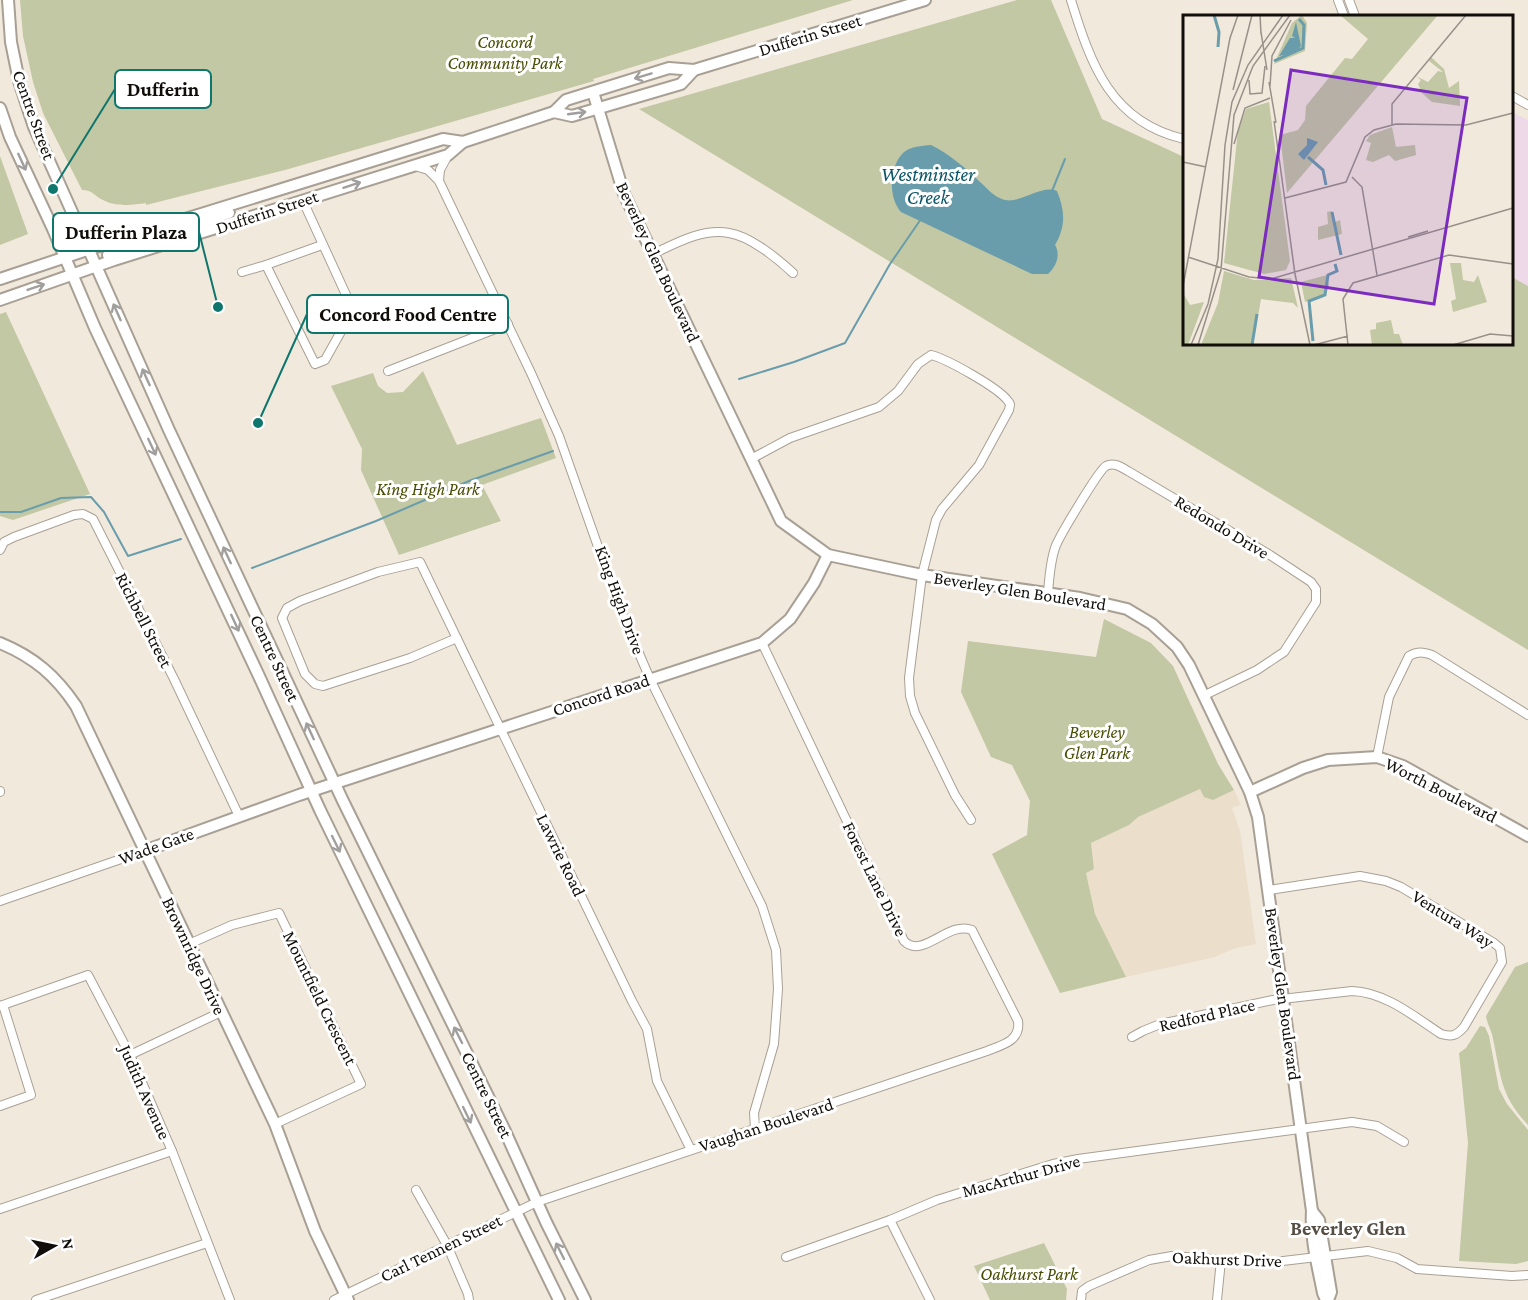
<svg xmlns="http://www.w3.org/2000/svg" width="1528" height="1300" viewBox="0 0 1528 1300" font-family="'Crimson Pro',serif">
<rect width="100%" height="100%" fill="#f2e9dd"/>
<!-- industrial -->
<polygon fill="#eed9e8" points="1512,112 1528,120 1528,286 1512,277"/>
<!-- education -->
<polygon fill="#ebdfcb" points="1200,789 1213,800 1234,790 1241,805 1232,808 1240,831 1256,944 1236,948 1215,957 1126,977 1095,914 1086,873 1094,869 1091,843 1129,825 1137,817"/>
<!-- green -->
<g fill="#c2c7a4">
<path d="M20,0H853L593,79L594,81L285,170L146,205V203C133,205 115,207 103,200C94,196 93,190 82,190L43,113L33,82L23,36Z"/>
<polygon points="1017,0 1051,0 1102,119 1184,157 1184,344 1512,344 1512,277 1528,286 1528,650 639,109"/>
<polygon points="0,156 28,234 0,245"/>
<polygon points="6,312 90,494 13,520 0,516 0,314"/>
<polygon points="423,371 457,445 541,418 556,458 482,485 501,521 399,555 361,470 362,449 331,386 373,373 378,386 387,393 403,392"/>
<polygon points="1104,619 1151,643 1173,666 1218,764 1234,790 1213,800 1204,797 1200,789 1138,817 1129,825 1091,843 1094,869 1086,873 1095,914 1126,977 1060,993 992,854 1027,835 1030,801 1012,765 991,757 961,692 968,641 1096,657"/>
<path d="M1528,962V1125C1500,1095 1501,1076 1493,1039C1492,1031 1487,1024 1486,1016L1515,967Z"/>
<polygon points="1480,1026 1485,1027 1489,1036 1499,1089 1507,1104 1528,1130 1528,1261 1516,1264 1459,1261 1468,1143 1459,1053 1466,1048"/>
<polygon points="1044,1243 1067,1289 1066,1300 990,1300 974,1266"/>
</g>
<!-- water -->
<path fill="#699dac" d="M931,145C949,154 966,168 980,182C988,189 992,195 1002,199C1019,206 1040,184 1057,191C1065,211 1066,226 1055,245C1061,255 1056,267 1048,274H1032L901,212C888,198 889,167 903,153C910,146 922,146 931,145Z"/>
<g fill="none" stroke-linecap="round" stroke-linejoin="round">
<!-- stream -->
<g stroke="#699dac" stroke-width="2">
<polyline points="1052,191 1065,159"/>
<polyline points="739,379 794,362 845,343 890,264 921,219"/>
<polyline points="0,512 21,512 61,498 91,497 104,512 128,556 181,539"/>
<polyline points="252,568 376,521 469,481 553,451"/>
</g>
<defs>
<g id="street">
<path d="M1071,0C1091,65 1111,122 1184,139"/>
<polyline points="1338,0 1344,16"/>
<polyline points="1349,0 1355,16"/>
<polyline points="1512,96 1528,105"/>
<polyline points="415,166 428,170 439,181 531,373 559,436 620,609 650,679 762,906 776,950 778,989 774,1044 754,1113 755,1128"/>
<polyline points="439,181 440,170 448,155"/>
<path d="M653,254C676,243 703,228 729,233C750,236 778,259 793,273"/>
<polyline points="266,265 315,364 325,360 353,310 303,201"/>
<polyline points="242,272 266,265 322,245"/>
<polyline points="388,371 508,324"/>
<path d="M751,459L790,438L879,407L898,391L918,364L931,355C947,359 999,388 1008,401C1011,405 1010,404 1009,410L979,465L942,509L936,520L922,575L909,678L910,696L915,713L955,795L971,820"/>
<polyline points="0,550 4,542 14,537 74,515 83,514 93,519 174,679 239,816"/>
<path d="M1048,594C1049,579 1050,563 1055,548C1058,538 1099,470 1106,466C1114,462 1121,467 1128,471L1270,555L1311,582L1316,589V602L1284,652L1257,670L1205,695"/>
<polyline points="457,638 410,658 323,686 315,684 305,674 282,618 287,608 300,601 378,572 420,562 632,1001 647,1029 657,1081 691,1150"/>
<path d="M1377,757L1389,697L1409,656C1418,651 1423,652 1432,655L1528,715"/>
<polyline points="0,791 0,792"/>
<polyline points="0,901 144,851"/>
<polyline points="189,944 232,925 279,913 361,1084 275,1124"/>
<polyline points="0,1006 88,975 130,1055 172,1151 230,1300"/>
<path d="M1132,1037L1143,1031L1160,1024L1273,1000L1352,991C1385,992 1415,1017 1441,1034C1452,1037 1456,1036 1464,1027L1502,962L1500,948L1494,943L1401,887L1386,881L1360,876L1269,890"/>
<polyline points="130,1055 221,1012"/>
<polyline points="0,1106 31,1095 3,1005"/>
<polyline points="416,1190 447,1245 468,1294 469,1300"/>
<polyline points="0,1209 172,1151"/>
<polyline points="890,1220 930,1300"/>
<polyline points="786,1257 890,1220 937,1200 1053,1164 1078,1159 1352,1122 1377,1126 1404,1142"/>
<polyline points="36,1300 207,1243"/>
<path d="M334,1300L537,1202L987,1051C1002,1045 1021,1041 1018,1021L972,930C948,920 923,960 904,941L762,643"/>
<polyline points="1081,1300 1082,1291 1089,1286 1149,1260 1172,1256 1265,1263 1368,1251 1397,1258 1417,1269 1512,1276 1528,1275"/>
<polyline points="1217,1300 1221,1260"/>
</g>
<g id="secondary">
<polyline points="8,0 11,42 19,81 34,127 76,221 169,430 343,801 504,1129 546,1222 585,1300"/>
<path d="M593,92L624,194L781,521L828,555L922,575L1080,598L1127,609L1152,624L1177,647L1189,665L1250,792L1258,817L1312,1211C1310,1238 1318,1267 1323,1293L1326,1300"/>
<polyline points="0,108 10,137 53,229 95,328 258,674 320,810 559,1300"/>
<polyline points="554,112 566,100 669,68 694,70 925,0"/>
<polyline points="108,255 229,213"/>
<polyline points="0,279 111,242 443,139 463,142 554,112 572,116 681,84 694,70"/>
<polyline points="0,300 114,260 448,155 463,142"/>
<path d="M0,643C34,657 56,676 76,706L275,1124L315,1231L348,1300"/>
<polyline points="1250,792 1303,768 1328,760 1377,757 1403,766 1528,836"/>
<polyline points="144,851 299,795 762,643 790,619 814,583 828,555"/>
<polyline points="1312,1211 1319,1220 1331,1292 1328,1300"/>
</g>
</defs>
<!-- street casing -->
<use href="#street" stroke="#a9a095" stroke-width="10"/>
<!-- secondary casing -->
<use href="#secondary" stroke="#a9a095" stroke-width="14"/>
<!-- street -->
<use href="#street" stroke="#fff" stroke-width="8"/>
<!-- secondary -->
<use href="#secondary" stroke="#fff" stroke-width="10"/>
</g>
<!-- one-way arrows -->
<defs><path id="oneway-shaft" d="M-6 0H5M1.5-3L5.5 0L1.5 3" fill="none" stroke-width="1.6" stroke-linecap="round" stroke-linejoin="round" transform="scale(1.5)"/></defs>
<g stroke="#a09f9d">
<use href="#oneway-shaft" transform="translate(643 76) rotate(163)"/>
<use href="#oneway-shaft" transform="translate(577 113) rotate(-8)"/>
<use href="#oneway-shaft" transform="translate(22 162) rotate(65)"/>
<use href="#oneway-shaft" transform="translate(352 185) rotate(-18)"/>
<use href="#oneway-shaft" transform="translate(36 287) rotate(-19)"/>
<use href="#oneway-shaft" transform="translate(117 312) rotate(-114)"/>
<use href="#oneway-shaft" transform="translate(146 377) rotate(-114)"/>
<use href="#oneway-shaft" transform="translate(152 447) rotate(65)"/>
<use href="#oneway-shaft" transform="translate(227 555) rotate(-115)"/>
<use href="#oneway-shaft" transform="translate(235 623) rotate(65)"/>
<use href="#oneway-shaft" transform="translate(310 731) rotate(-115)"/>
<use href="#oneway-shaft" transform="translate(336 844) rotate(64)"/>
<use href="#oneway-shaft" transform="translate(458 1035) rotate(-117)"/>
<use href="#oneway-shaft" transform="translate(467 1115) rotate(64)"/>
<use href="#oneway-shaft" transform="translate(560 1251) rotate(-117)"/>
</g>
<g text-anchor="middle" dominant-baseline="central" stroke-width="6" stroke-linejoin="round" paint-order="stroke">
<!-- street labels -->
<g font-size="18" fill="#110e0a" stroke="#fff">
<text transform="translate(810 35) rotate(-17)">Dufferin Street</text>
<text transform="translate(34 115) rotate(70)">Centre Street</text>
<text transform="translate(267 212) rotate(-18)">Dufferin Street</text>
<text transform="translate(658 262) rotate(65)">Beverley Glen Boulevard</text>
<text transform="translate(1222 527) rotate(31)">Redondo Drive</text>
<text transform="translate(1020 591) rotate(9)">Beverley Glen Boulevard</text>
<text transform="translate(620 600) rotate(70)">King High Drive</text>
<text transform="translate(144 620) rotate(63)">Richbell Street</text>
<text transform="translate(275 658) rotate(65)">Centre Street</text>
<text transform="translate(601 695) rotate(-18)">Concord Road</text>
<text transform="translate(1441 790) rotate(27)">Worth Boulevard</text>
<text transform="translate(156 846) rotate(-20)">Wade Gate</text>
<text transform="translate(561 855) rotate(64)">Lawrie Road</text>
<text transform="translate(875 879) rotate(64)">Forest Lane Drive</text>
<text transform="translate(1453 919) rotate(32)">Ventura Way</text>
<text transform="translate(194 956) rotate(65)">Brownridge Drive</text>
<text transform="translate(1283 994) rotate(82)">Beverley Glen Boulevard</text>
<text transform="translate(320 998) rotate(64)">Mountfield Crescent</text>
<text transform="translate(1207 1015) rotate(-13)">Redford Place</text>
<text transform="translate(145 1092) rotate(66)">Judith Avenue</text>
<text transform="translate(487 1095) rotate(64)">Centre Street</text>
<text transform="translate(766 1125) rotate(-18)">Vaughan Boulevard</text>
<text transform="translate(1021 1176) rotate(-15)">MacArthur Drive</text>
<text transform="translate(441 1248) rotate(-26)">Carl Tennen Street</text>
<text transform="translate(1227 1259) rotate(2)">Oakhurst Drive</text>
</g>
<!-- park labels -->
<g font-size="18" font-style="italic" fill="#484d02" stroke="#fff">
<text x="505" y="42">Concord<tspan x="505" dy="21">Community Park</tspan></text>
<text x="428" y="489">King High Park</text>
<text x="1097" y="732">Beverley<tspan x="1097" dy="21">Glen Park</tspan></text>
<text x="1029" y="1274">Oakhurst Park</text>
</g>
<!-- water labels -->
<g font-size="20" font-style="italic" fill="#0b5566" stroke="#fff">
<text x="928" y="174">Westminster<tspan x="928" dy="23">Creek</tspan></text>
</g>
<!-- neighbourhood labels -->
<g font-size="20" font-weight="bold" fill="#564e44" stroke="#fff">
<text x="1348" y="1228">Beverley Glen</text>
</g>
</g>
<!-- overview -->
<g transform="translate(1183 15)">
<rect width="330" height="330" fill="#f2e9dd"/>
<path d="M119,0L124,8L122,36L91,49L109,8ZM157,0H255L104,178L97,120L115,115L122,105L123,91L162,43L169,44L185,24ZM248,42L261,54L266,73L276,66L277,91L249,87L239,78L235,69L238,65L233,61L245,67L255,56L260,57L246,46ZM86,87L107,246L103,255L81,259L41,248L55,115L63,94ZM209,112L213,132L232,130L233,140L212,146L206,140L190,147L183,145L188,128L183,126L187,120ZM149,196L152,207L157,205L159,219L135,225V212L145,209L144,197ZM267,248H278L280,265L291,267L295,260L304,287L270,297L268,286L273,284ZM41,256L71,265L108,263L115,293L110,288L78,284L70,330H18L35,288ZM144,260L146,271L142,280L122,287L118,267ZM0,278L7,290L21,287L5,330H0ZM208,305L211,319H216L220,330H189L187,315L193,314V308Z" fill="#c2c7a4"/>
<path d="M113,7L118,31L112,38L96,41L107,23H112L109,21ZM124,123L135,127L121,145L115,139L124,130Z" fill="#699dac"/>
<path fill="none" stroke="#699dac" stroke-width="3" d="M31,0L36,17L35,32M91,46L120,33L121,10L116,4M125,142L140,155L143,170M149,197L158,240M130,326L126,286L142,280L145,260L154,256L152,249M69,330L74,299"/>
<path fill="none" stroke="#989189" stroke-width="1.5" d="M77,0L78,19M78,17L84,55M66,65L67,79L79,78L82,51M86,67L93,108M87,71L89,41L108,5M50,75L69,0M91,106L112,259L127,330M209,110V89L283,0M51,129L62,93L87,83M0,147L23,152M169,162L179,172L194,260M102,183L163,167L182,122L191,115L213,109L283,110L330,98M225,222L245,216M5,242L66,262L88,264L330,193M0,271L47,23L55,0M8,330L25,289L35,244L42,130L49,87L65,50L100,0M15,330L38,255L51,100L70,51L107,0M131,330L165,321M165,330L160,284L170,268L266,240L330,249M270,330L307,319L330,321"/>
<path fill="#7b2cbf" fill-opacity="0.15" stroke="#7b2cbf" stroke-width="3" d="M108,55L284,83L251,289L76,262Z"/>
<rect width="330" height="330" fill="none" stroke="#110e0a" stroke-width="3"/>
</g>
<!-- callouts -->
<path fill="none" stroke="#0f766e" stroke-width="2" d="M53 189L115 89M218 307L199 232M258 423L307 314"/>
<g fill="#0f766e" stroke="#fff" stroke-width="2">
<circle cx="53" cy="189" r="6"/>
<circle cx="218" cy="307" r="6"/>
<circle cx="258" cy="423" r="6"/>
</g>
<g fill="#fff" stroke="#0f766e" stroke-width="2">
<rect x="115" y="70" width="96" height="38" rx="6"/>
<rect x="53" y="213" width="146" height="38" rx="6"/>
<rect x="307" y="295" width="201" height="38" rx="6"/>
</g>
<g font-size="20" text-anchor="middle" font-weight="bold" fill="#110e0a">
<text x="163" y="96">Dufferin</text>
<text x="126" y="239">Dufferin Plaza</text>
<text x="408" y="321">Concord Food Centre</text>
</g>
<!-- north arrow -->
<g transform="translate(54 1246) rotate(81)" stroke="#ffffff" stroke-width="4.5" paint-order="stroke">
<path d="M0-4.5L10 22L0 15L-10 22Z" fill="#110e0a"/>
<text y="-9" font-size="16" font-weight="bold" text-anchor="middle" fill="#110e0a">N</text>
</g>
</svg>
